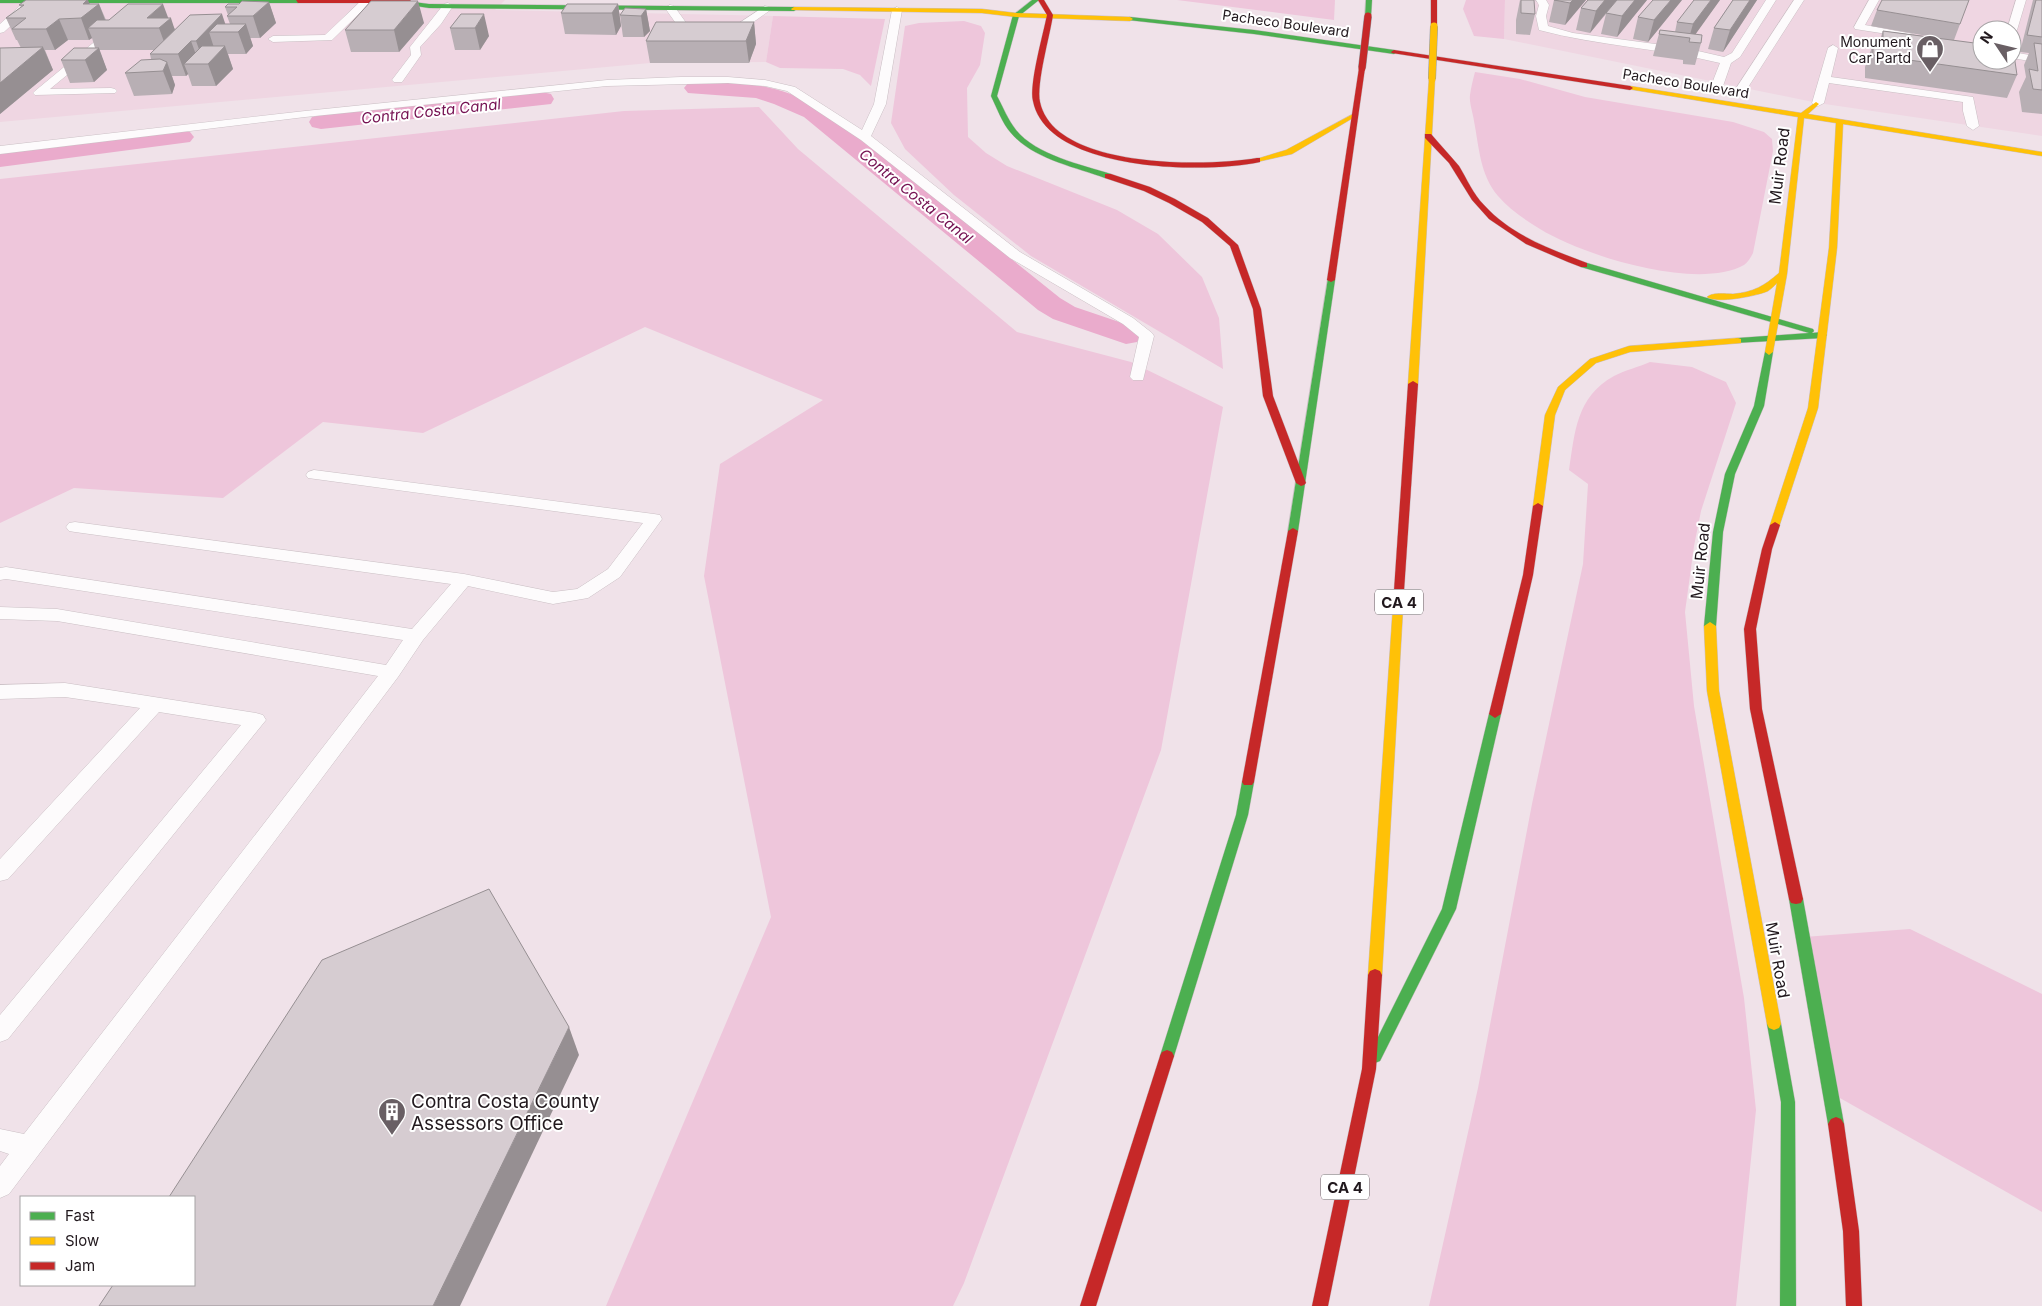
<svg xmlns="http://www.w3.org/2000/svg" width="2042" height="1306" viewBox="0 0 2042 1306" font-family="Inter,sans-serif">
<rect width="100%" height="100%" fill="#f0e2e9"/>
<!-- built -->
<g fill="#efd6e2" fill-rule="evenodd">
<polygon points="0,0 505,0 495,10 773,16 766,62 650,63 0,122"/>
<path d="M1505,0H2042V136L1818,103L1504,39ZM1982,30H2012V60H1982Z"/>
</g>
<!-- green -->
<g fill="#eec6db">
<polygon points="1177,0 1335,0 1334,20"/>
<polygon points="1466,0 1505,0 1504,39 1474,36 1463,9"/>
<polygon points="773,16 885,19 871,86 860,75 843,69 780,68 766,62"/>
<polygon points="964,21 981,26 985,33 980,65 967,88 968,137 986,153 1007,166 1117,210 1158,234 1202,277 1219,318 1223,369 1031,256 954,195 905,149 891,123 905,26 919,23"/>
<path d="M1475,72L1520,79L1585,97L1733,122L1764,132L1772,139L1773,151L1753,253C1751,257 1748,262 1744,265C1697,291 1584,256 1540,229C1525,220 1509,209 1498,196C1480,175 1479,147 1474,121C1473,113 1469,103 1470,95C1471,87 1473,80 1475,72Z"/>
<polygon points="759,107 798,149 1017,332 1131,362 1223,407 1161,750 964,1283 953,1306 606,1306 771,917 704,576 720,464 823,400 645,327 423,433 323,422 223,498 74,488 0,523 0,179 624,111"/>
<path d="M1650,362L1692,367L1726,382L1736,403L1701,511L1694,546L1685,612L1694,706L1744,998L1756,1110L1736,1306H1429L1478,1088L1532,804L1583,564L1588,484L1569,470C1575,432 1576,397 1614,376C1625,370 1639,367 1650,362Z"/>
<polygon points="1910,929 2042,994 2042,1212 1831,1093 1804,937"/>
</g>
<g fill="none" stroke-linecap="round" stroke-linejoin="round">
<!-- canal -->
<g fill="#eaabcc" fill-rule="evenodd">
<path d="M696,81C743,80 779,86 822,107L1060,298L1075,307L1137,328L1141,335L1137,342L1126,344L1053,319L1038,310L804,117L774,104L756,98L688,93L684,88L688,83Z"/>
<polygon points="542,92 551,94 554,99 551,104 321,129 312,127 309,122 312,117 321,115"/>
<polygon points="181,129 190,132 194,137 190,142 0,167 0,151"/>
</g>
<defs>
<g id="lane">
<polygon points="362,0 370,0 371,2 332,40 273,42 268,39 273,36 325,35"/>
<path d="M1536,0H1546L1549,5L1546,16L1548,26L1573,33L1685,48L1724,57L1732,53L1766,0H1776L1740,57L1731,63L1723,86L1717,89L1711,86L1720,63C1660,48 1599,46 1539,30L1536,16L1539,5Z"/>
<polygon points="1794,0 1804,0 1745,92 1737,92 1735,90"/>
<polygon points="1869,0 1879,0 1865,25 1913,34 1914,36 1913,38 1855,29 1854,27"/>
<polygon points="2016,0 2026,0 2017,30 2012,33 2012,30 2007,30"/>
<polygon points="26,3 30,4 30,8 4,32 0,33 0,24 22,4"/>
<polygon points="448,3 453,6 441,24 420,47 421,55 402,82 394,82 392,80 411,55 410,47 444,4"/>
<polygon points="670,5 674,6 692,31 702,32 703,34 702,36 685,36 665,8"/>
<polygon points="765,6 769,7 769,11 732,37 724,37 723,35 724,33"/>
<polygon points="897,7 902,10 886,104 871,136 1020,252 1133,318 1152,333 1154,336 1143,380 1133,380 1130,377 1139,337 1123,324 1010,258 861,140 787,91 765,86 728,83 607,86 305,117 0,154 0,146 305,111 607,80 681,77 728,77 765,80 795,87 862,130 874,104 892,10"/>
<polygon points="114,28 118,29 119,31 118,33 50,89 111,88 115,89 117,91 115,93 35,95 33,93 35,91 110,29"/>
<polygon points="1833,45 1838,48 1831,77 1973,97 1979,126 1973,130 1967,126 1963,111 1963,102 1829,83 1824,103 1818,106 1814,105 1812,103 1828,48"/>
<polygon points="2012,52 2042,57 2042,63 2012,58"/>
<polygon points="314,470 654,514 660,515 662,519 620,577 588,598 553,604 468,586 423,640 398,677 9,1194 0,1198 0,1166 9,1154 0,1151 0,1129 24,1134 378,676 57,621 0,619 0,607 57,609 386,665 403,640 6,579 0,580 0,568 6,567 412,629 451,584 75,532 69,531 66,527 69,523 75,522 464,574 553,592 577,589 608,569 643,523 308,478 306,475 308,472"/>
<polygon points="65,683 256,713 263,715 266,720 8,1039 0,1042 0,1015 241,725 159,712 8,879 0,881 0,859 140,708 65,697 0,699 0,685"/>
</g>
<g id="fast">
<polygon points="0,0 300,0 301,1 298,3 0,3"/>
<polygon points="398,0 429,4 794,7 797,9 794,11 429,8 396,3 396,1"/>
<path d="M1032,0H1039L1019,16L997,96C1003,107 1008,120 1016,130C1036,155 1082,165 1111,174V178H1105C1075,167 1033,159 1011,133C1002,123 997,108 991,96L1013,15Z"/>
<polygon points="1366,0 1372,0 1371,16 1368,18 1365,16"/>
<polygon points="1130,17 1254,30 1394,50 1397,52 1394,54 1254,34 1128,20 1127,19"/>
<polygon points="1581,263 1587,263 1813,329 1814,331 1812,333 1823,332 1827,335 1823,338 1735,343 1735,339 1738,338 1809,333 1581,267"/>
<polygon points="1328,278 1334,278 1335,280 1298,531 1293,534 1288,531"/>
<polygon points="1769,349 1773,352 1764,406 1735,474 1723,532 1716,626 1710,630 1704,626 1713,532 1725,474 1754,406 1765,352"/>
<polygon points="1495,710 1501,714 1456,909 1380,1061 1375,1063 1370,1061 1368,1057 1442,909 1489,714"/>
<polygon points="1248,778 1252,779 1254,782 1248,815 1174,1056 1172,1060 1167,1062 1162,1060 1160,1056 1236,815 1242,782 1244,779"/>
<polygon points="1796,894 1801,895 1803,899 1844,1124 1841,1129 1836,1131 1831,1129 1828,1124 1789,899 1791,895"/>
<polygon points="1774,1018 1779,1020 1781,1024 1795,1102 1796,1306 1780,1306 1781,1102 1767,1024 1769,1020"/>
</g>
<g id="slow">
<polygon points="794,7 982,9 1016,13 1130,17 1133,19 1130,21 1016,17 982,13 792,10 791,9"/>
<polygon points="1432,77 1435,79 1418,384 1413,387 1408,384 1429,79"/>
<path d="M1630,86L1801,113L1816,102L1819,104L1808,114L2042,152V156L1843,124L1837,248L1818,408L1779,527L1775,528L1770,525L1808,408L1829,248L1836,123L1804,118L1787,274L1773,352L1769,355L1765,352L1777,283C1774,286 1771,289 1768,291C1757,296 1716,304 1707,297C1713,292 1725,294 1733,294C1754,292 1764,286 1779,273L1798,117L1628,89V87Z"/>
<polygon points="1353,114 1358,115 1292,154 1257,162 1253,160 1286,150"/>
<polygon points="1738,338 1741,339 1741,343 1630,352 1596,363 1565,390 1555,415 1543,506 1538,509 1534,508 1533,506 1545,415 1558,387 1590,359 1629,346"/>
<polygon points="1399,588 1404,591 1382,975 1380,979 1375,981 1370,979 1368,975 1394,591"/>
<polygon points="1710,622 1716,626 1719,691 1781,1024 1779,1028 1774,1030 1769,1028 1767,1024 1707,691 1704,626"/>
</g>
<g id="jam">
<polygon points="296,0 410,0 411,1 408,3 298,3"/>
<path d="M1038,0H1044L1053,15C1050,35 1036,84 1040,102C1054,169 1205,167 1257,158H1260V162C1205,174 1047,172 1033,101C1029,84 1043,35 1047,15Z"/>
<polygon points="1431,0 1437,0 1437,26 1434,28 1431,26"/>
<polygon points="1394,50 1630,86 1633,88 1630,90 1392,53 1391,52"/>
<polygon points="1362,66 1365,68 1335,280 1331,282 1327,280 1359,68"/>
<path d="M1425,134H1431C1440,145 1450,155 1459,166C1467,179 1473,194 1484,205C1511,235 1550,249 1587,263V267H1581L1568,262L1526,244L1489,219L1472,200L1449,163L1425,138Z"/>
<polygon points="1105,174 1111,174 1150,187 1175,199 1208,218 1238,245 1261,309 1273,396 1306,483 1304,485 1301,486 1296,483 1263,396 1253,309 1230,246 1202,222 1169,203 1144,191 1105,178"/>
<polygon points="1413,381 1418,384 1404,591 1399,594 1394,591 1408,384"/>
<polygon points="1538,503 1543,506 1533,575 1501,714 1495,718 1489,714 1523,575 1533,506"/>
<polygon points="1775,522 1780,525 1772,549 1756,629 1762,709 1803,899 1801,903 1796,904 1791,903 1789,899 1750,709 1744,629 1762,549 1770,525"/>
<polygon points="1293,528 1298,531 1254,782 1252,785 1244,785 1242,782 1288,531"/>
<polygon points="1375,969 1380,971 1382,975 1376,1069 1328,1306 1312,1306 1362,1069 1368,975 1370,971"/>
<polygon points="1167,1050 1172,1052 1174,1056 1096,1306 1080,1306 1160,1056 1162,1052"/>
<polygon points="1836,1117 1841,1119 1844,1124 1859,1231 1862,1306 1846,1306 1843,1231 1828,1124 1831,1119"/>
</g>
</defs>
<!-- lane casing -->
<use href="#lane" stroke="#cabfc4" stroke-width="1"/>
<!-- fast casing -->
<use href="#fast" stroke="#cabfc4" stroke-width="1"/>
<!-- slow casing -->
<use href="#slow" stroke="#cabfc4" stroke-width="1"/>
<!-- jam casing -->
<use href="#jam" stroke="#cabfc4" stroke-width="1"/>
<!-- lane -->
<use href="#lane" fill="#fdfbfc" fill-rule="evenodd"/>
<!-- fast -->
<use href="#fast" fill="#4caf50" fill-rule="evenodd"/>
<!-- slow -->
<use href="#slow" fill="#ffc107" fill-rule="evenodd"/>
<!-- jam -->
<use href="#jam" fill="#c62828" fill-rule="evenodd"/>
<defs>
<polyline id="slow-bridge" points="1432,79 1434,26"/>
<polyline id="jam-bridge" points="1362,68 1368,16"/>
</defs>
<!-- slow-bridge casing -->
<use href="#slow-bridge" stroke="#90999f" stroke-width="8" stroke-linecap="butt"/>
<!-- jam-bridge casing -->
<use href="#jam-bridge" stroke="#90999f" stroke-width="8" stroke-linecap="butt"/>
<!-- slow-bridge -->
<use href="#slow-bridge" stroke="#ffc107" stroke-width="7"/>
<!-- jam-bridge -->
<use href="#jam-bridge" stroke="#c62828" stroke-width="7"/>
</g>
<!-- wall -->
<g fill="#b8afb4">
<polygon points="1520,0 1535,14 1530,35 1516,34 1516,20"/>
<polygon points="1554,0 1586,0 1565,25 1549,22"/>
<polygon points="1588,0 1647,0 1617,37 1601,34 1606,14 1590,33 1576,30 1581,8"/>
<polygon points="1682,0 1648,42 1633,39 1638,17"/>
<polygon points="1720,0 1695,34 1701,43 1695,65 1683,64 1683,60 1653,56 1660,30 1675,32 1677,22"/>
<polygon points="1733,0 1757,0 1723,52 1708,49 1714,28"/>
<polygon points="2033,0 2042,0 2042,114 2022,112 2019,92 2026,77 2024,65 2029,53 2020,52"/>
<polygon points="269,2 276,23 260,38 250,38 253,46 246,54 228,54 233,69 216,86 192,86 188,74 186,76 172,76 175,85 172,94 134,96 125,73 151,59 150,54 154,50 99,50 107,70 94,82 70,83 61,60 95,48 92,38 89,40 68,40 55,50 45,50 53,70 0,114 0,48 21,48 17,40 16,40 6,18 21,7 19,5 99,4 106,20 168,18 175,29 230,24 227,16 228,15 225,7 239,4"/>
<polygon points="618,4 621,26 616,35 565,34 561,13"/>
<polygon points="646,9 650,31 644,37 623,37 620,15"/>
<polygon points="1877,10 1960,24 1954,40 2017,75 2007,98 1865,78 1865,67 1873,44 1878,45 1883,31 1933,37 1871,26"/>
<polygon points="461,14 489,36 480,50 455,50 450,28"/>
<polygon points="754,22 756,44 749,63 650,63 646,41"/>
<polygon points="424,23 399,52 351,52 345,30"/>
</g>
<!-- shaded-wall -->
<g fill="#968f92">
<polygon points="87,0 88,0 92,9 99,4 107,25 88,28 92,38 89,40 81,18 83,4"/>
<polygon points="1573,0 1586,0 1565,25 1570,3"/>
<polygon points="1605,0 1617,0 1606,13 1590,33 1596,11"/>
<polygon points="1635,0 1647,0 1617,37 1622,16"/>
<polygon points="1671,0 1682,0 1648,42 1654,20"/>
<polygon points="1711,0 1720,0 1690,42 1689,38 1693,24"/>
<polygon points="1750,0 1757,0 1723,52 1730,30"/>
<polygon points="418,1 424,23 399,52 394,30"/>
<polygon points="269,2 276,23 260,38 253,16"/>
<polygon points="163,4 169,20 171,18 178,40 167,50 159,28 147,18"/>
<polygon points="618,4 621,26 616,35 612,13"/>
<polygon points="646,9 650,31 644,37 641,16"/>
<polygon points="222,14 228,32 209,32 215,51 204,63 196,41"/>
<polygon points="484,14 489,36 480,50 475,28"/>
<polygon points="59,19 68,40 55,50 46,29"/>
<polygon points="754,22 756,44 749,63 746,41"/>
<polygon points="246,24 253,46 246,54 238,32"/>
<polygon points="191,41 199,63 184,64 188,74 186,76 178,54"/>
<polygon points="225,46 233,69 216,86 208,64"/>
<polygon points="43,47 53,70 0,114 0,83"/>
<polygon points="99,48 107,70 94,82 85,60"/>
<polygon points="167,62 175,85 172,94 163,71"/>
<polygon points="569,1027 579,1055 460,1306 433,1306"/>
</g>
<!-- building -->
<g fill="#d6ccd1" stroke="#968f92">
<polygon points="26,0 87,0 83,4 99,4 81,18 59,19 46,29 12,29 26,18 6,18 24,5 19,5"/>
<polygon points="1521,0 1534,0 1535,14 1521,13"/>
<polygon points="1554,0 1573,0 1570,3"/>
<polygon points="1588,0 1605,0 1596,11 1581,8"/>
<polygon points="1617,0 1635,0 1622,16 1606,13"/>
<polygon points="1653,0 1671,0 1654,20 1638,17"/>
<polygon points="1694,0 1711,0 1693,24 1677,22"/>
<polygon points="1733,0 1750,0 1730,30 1714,28"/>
<polygon points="1882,0 1969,0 1960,24 1877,10"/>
<polygon points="2036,0 2042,0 2042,37 2027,35"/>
<polygon points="242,1 269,2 253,16 227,16 237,7 225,7 228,4 239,4"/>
<polygon points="371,1 418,1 394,30 345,30"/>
<polygon points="128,4 163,4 147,18 171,18 159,28 88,28 97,20 109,20"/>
<polygon points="567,4 618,4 612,13 561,13"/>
<polygon points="625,8 646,9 641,16 620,15"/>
<polygon points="222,14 196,41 191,41 178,54 150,54 190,15"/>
<polygon points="461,14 484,14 475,28 450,28"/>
<polygon points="656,22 754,22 746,41 646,41"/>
<polygon points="217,24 246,24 238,32 209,32"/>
<polygon points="1660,30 1702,35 1701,43 1689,42 1690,38 1659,34"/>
<polygon points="1883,31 1982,44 1982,60 2012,60 2013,48 2017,75 1873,55 1873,44 1883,46"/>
<polygon points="2034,43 2042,44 2042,90 2033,89 2029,69 2038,71"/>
<polygon points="202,46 225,46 208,64 184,64"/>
<polygon points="43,47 0,83 0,48"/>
<polygon points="74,48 99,48 85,60 61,60"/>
<polygon points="160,59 167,62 163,71 125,73 141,60"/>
<polygon points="489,889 569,1027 433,1306 99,1306 113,1285 194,1285 194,1197 169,1197 322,960"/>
</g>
<!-- icons -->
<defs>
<symbol id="shop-pin" viewBox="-11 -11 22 30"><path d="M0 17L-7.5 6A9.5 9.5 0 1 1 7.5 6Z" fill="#695f64" stroke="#fff"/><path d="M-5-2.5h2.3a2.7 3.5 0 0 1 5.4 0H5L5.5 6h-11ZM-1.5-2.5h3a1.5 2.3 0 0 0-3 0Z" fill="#fff"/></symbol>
<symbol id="building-pin" viewBox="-11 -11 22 30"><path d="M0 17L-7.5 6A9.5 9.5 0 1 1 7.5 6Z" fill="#695f64" stroke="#fff"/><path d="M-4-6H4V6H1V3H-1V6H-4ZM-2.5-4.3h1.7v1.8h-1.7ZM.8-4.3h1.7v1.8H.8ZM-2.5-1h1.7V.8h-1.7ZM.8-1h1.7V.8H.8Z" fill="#fff"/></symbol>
</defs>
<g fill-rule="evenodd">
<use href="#shop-pin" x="1914" y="33" width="32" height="43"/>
<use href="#building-pin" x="376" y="1096" width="32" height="43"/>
</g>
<g text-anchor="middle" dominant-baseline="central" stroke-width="4" stroke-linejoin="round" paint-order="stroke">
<!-- far-street labels -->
<g font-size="14" fill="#21181d" stroke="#fff">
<text transform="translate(1286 23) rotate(8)">Pacheco Boulevard</text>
<text transform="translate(1686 83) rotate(9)">Pacheco Boulevard</text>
</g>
<!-- far-poi labels -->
<g font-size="14" fill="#21181d" stroke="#fff" text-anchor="end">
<text x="1911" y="41">Monument<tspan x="1911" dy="16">Car Partd</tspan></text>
</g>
<!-- far-water labels -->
<g font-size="15" font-style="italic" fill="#751152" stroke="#fff">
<text transform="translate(431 111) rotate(-6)">Contra Costa Canal</text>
<text transform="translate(916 196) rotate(39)">Contra Costa Canal</text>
</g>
<!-- shield labels -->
<g fill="#fff" stroke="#645d61" stroke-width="1">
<rect x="1375" y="589.5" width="48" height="25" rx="4"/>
<rect x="1321" y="1174.5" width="48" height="25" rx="4"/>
</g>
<g font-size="15" font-weight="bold" fill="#21181d">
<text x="1399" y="602">CA 4</text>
<text x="1345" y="1187">CA 4</text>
</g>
<!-- street labels -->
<g font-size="16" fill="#21181d" stroke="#fff">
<text transform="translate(1779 166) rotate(-83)">Muir Road</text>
<text transform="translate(1700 561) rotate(-84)">Muir Road</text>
<text transform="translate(1778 960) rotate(80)">Muir Road</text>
</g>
<!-- near-poi labels -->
<g font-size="19" fill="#21181d" stroke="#fff" text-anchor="start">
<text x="411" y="1101">Contra Costa County<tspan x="411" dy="22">Assessors Office</tspan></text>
</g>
</g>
<!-- legend -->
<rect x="20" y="1196" width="175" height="90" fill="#ffffff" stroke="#a6a3a5"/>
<rect x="30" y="1212" width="25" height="8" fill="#4caf50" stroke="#a6a3a5"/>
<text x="65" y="1221" font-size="15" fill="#21181d">Fast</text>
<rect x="30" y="1237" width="25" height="8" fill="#ffc107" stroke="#a6a3a5"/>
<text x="65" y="1246" font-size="15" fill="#21181d">Slow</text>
<rect x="30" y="1262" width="25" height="8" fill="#c62828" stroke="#a6a3a5"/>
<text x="65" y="1271" font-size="15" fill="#21181d">Jam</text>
<!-- north arrow -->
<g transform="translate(1997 45) rotate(305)"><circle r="24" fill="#ffffff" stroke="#a6a3a5"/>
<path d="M0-4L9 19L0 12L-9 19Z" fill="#695f64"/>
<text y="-8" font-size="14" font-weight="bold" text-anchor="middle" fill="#21181d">N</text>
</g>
</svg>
